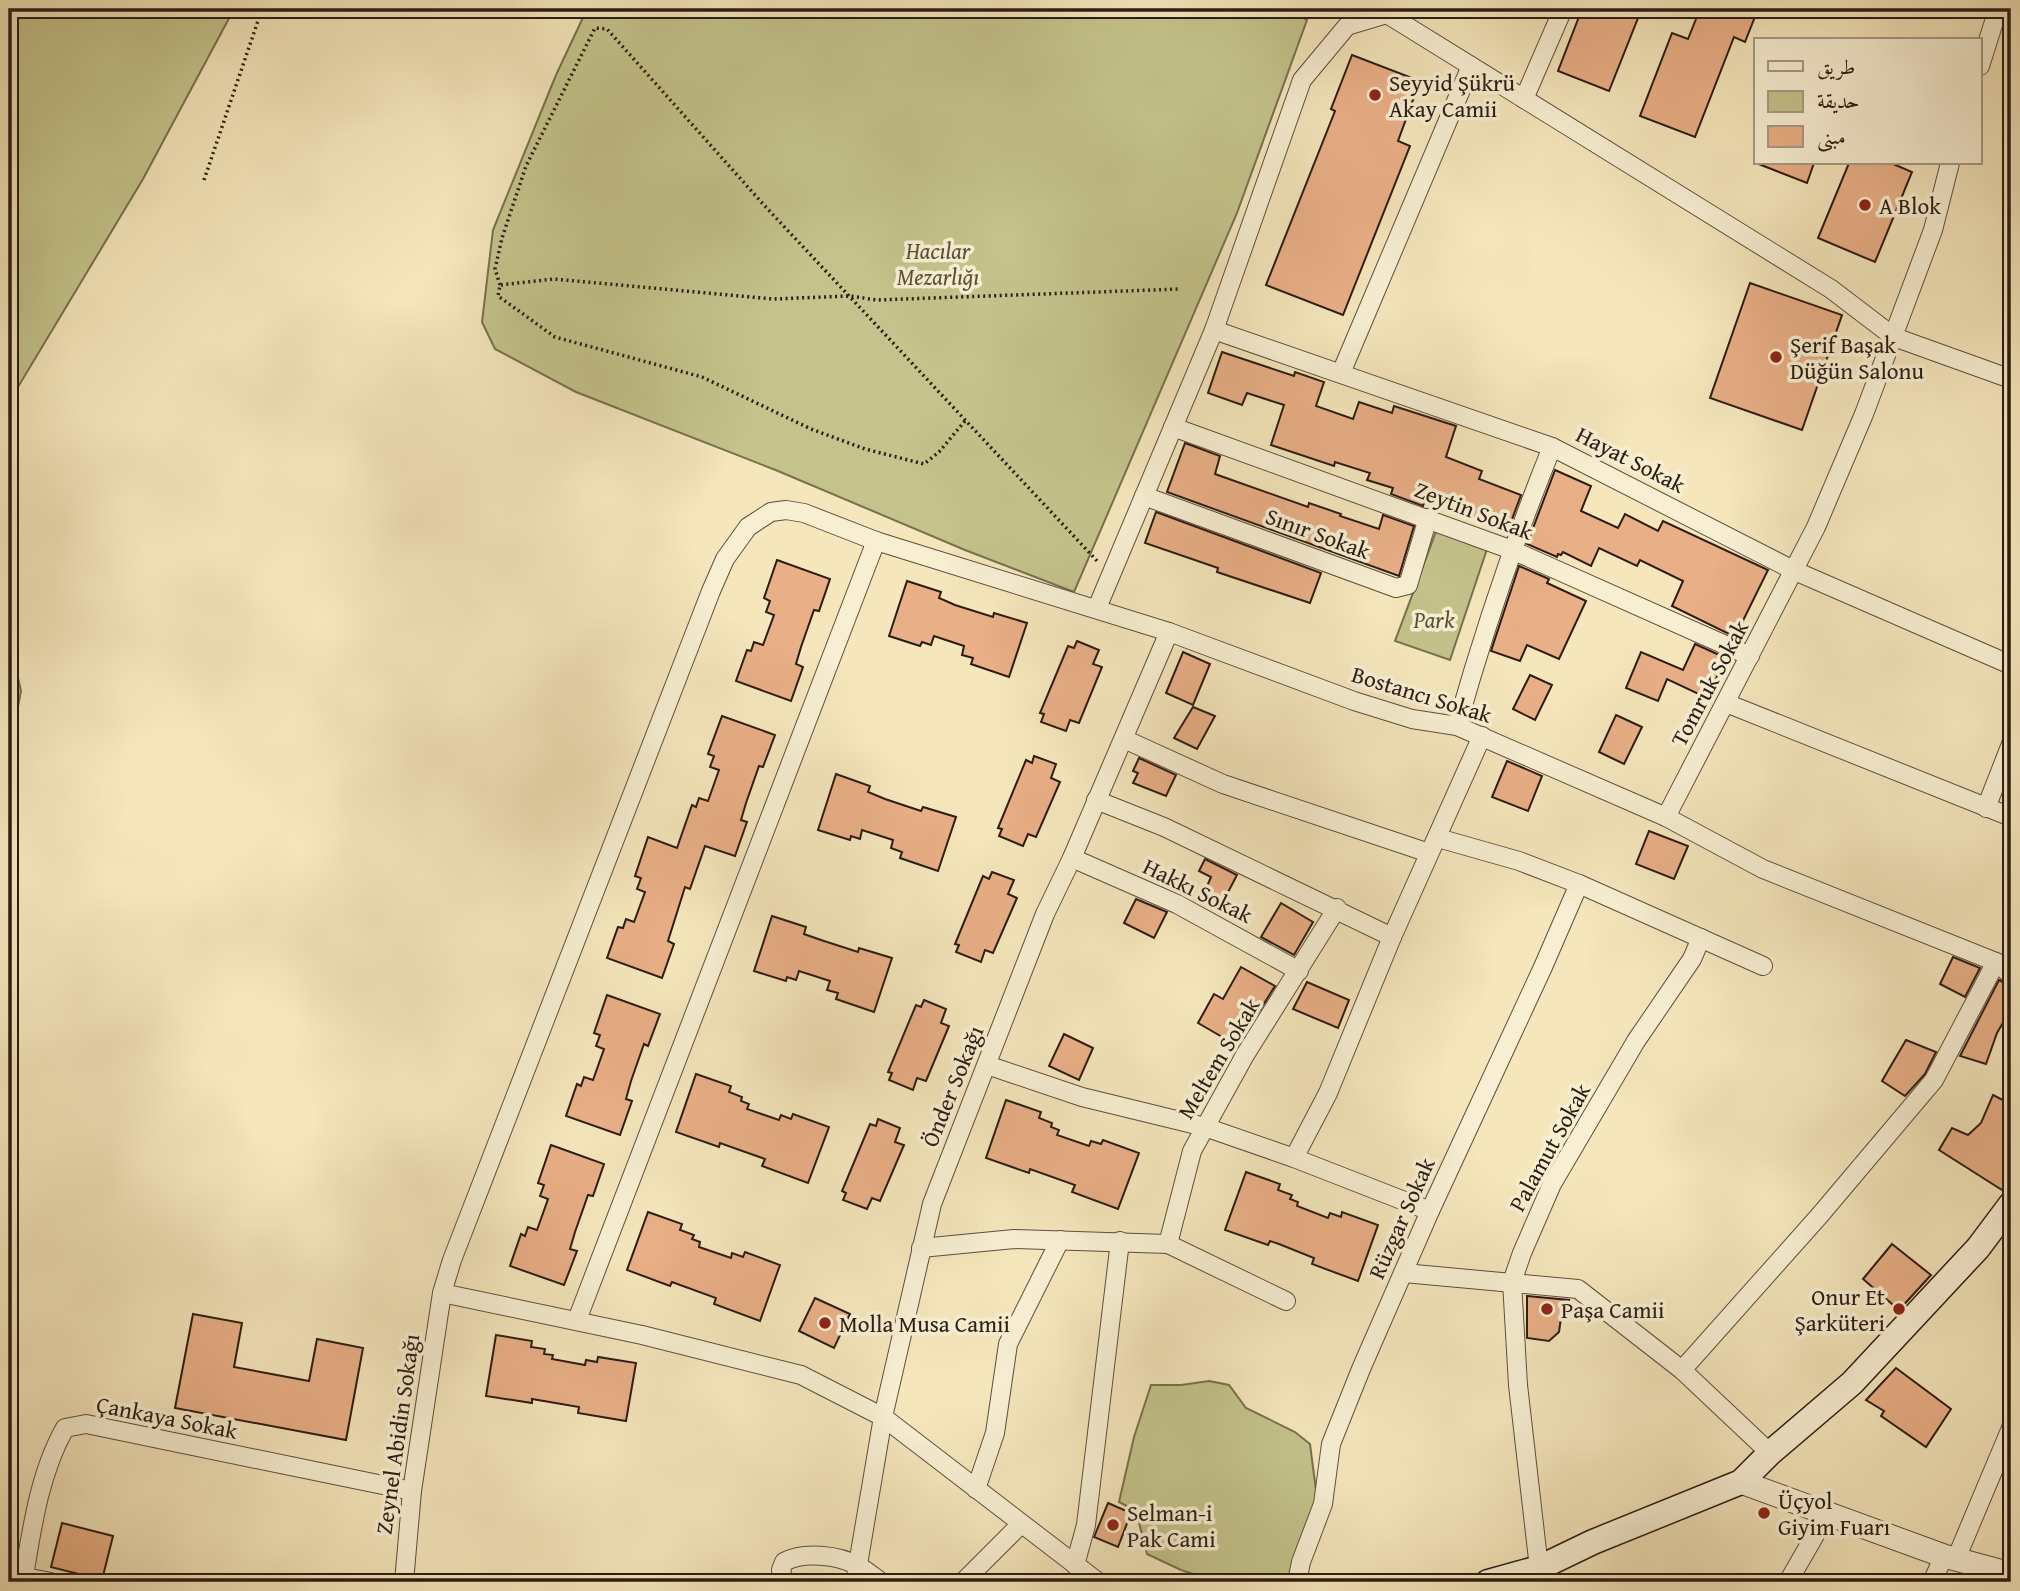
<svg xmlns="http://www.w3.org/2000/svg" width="2020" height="1591" viewBox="0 0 2020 1591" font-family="'Gentium Book Plus',Amiri,serif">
<rect width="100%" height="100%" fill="#f5e6bc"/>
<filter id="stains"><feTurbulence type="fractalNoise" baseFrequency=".00286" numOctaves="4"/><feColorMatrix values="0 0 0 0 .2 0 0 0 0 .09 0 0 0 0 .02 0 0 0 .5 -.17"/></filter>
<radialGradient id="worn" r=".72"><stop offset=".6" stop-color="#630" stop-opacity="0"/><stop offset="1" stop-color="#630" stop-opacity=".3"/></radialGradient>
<!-- green -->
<g fill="#c4c38b" stroke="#78704f" stroke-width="2">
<polygon points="9,9 234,9 143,179 9,402"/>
<polygon points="587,9 1287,9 1307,20 1237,213 1074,592 965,550 778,471 576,392 495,349 482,322 493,230 556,75"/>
<polygon points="1437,529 1488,546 1450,660 1395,641"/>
<polygon points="9,638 21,691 9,753"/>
<polygon points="1209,1381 1229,1385 1246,1408 1295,1432 1310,1444 1317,1498 1291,1582 1218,1582 1181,1570 1147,1554 1136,1511 1119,1502 1134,1437 1151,1385 1181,1385"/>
</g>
<!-- building -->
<g fill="#e9af86" stroke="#2b1c13" stroke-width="2">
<polygon points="1582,9 1630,9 1640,13 1609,91 1558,71"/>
<polygon points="1700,9 1758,9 1745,42 1734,37 1695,137 1640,116 1672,33 1688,39"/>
<polygon points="1352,55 1420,81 1398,141 1410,146 1343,315 1266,285 1335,111 1331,109"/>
<polygon points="1756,163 1814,163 1807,183"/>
<polygon points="1849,163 1891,163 1912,172 1875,262 1818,238"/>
<polygon points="1750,283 1842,315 1802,430 1710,398"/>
<polygon points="1222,352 1294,376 1295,372 1324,382 1316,406 1353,419 1359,402 1392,413 1394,406 1456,426 1446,457 1482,471 1479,479 1521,495 1508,530 1433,501 1425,500 1423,506 1391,494 1393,488 1367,480 1370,473 1335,462 1334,466 1271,445 1284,405 1247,393 1242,405 1208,393"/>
<polygon points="1185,443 1220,456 1215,474 1308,507 1309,503 1341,514 1340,516 1379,529 1383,515 1414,526 1399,576 1167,492"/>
<polygon points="1555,470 1591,486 1581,511 1618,528 1625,514 1658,531 1663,521 1768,570 1735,637 1672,606 1683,581 1640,560 1637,566 1599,548 1591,566 1563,552 1561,555 1558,554 1557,557 1527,544"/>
<polygon points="1156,512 1321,573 1310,603 1217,572 1218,568 1145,543"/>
<polygon points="777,560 830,579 819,611 814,610 801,647 796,664 803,667 791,701 736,681 747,650 751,651 754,642 763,645 774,615 766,612 770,601 764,598"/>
<polygon points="1519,566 1549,579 1547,583 1586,601 1559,659 1527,645 1520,661 1491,651"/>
<polygon points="907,581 941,592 939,598 955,605 993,617 994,613 1027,623 1009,677 971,664 973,658 962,655 964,646 934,636 931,645 922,642 920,646 889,636"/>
<polygon points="1077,641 1099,650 1093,664 1102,667 1079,723 1070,720 1066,731 1041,722 1044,714 1040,713 1068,646 1074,648"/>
<polygon points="1695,644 1726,658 1707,698 1667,679 1658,701 1626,688 1641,652 1683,670"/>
<polygon points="1183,652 1210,664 1193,705 1166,693"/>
<polygon points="1530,675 1552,685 1535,720 1513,709"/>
<polygon points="1193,707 1215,716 1197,749 1174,738"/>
<polygon points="1616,715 1642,727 1624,764 1599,752"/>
<polygon points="722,716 775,735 763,767 759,766 746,803 741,820 747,822 735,856 705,846 690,889 685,887 668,941 674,944 662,978 607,958 618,927 623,928 626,919 634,922 645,892 637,889 641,878 635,876 648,837 677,848 692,805 696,807 699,798 708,801 719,770 710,767 714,756 708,754"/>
<polygon points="1034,756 1056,764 1051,778 1060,782 1036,837 1028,834 1023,846 999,836 1002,829 998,828 1026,760 1032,763"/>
<polygon points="1139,758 1176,775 1166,796 1133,783 1138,773 1133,771"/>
<polygon points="1507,761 1542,776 1528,811 1492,797"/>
<polygon points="836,774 870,786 868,792 885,799 921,811 923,807 956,817 938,871 900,858 902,852 891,848 893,840 862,830 860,839 851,836 850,840 818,830"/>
<polygon points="1649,831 1688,846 1674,879 1636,864"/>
<polygon points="1205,859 1237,875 1224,900 1205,891 1211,877 1199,871"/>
<polygon points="992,872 1014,880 1008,894 1017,898 993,953 985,950 981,962 956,952 959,945 955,944 983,876 989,879"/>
<polygon points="1136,899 1167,912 1154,938 1124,923"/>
<polygon points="1281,903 1313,922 1294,955 1261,937"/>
<polygon points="772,916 806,927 804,934 821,940 858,952 859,948 892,958 874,1012 836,999 838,993 827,990 830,981 799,971 796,980 787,977 786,981 754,971"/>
<polygon points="1953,957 1980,968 1965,997 1940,984"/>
<polygon points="1241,967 1275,986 1258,1013 1255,1011 1236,1045 1198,1023 1214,994 1223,999"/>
<polygon points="1999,980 2011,986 2011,1009 1997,1033 1986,1064 1960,1056"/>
<polygon points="1307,982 1349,1000 1338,1028 1293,1009"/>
<polygon points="607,995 660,1014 648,1046 644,1044 631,1081 626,1099 632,1101 620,1135 566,1116 577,1084 581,1086 584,1077 593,1080 604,1049 596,1046 600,1035 594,1033"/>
<polygon points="924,1000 946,1009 941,1023 949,1026 926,1081 917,1078 913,1090 889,1080 892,1073 888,1072 916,1005 921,1007"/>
<polygon points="1064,1034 1093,1048 1079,1080 1049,1066"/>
<polygon points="1906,1040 1936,1052 1925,1074 1905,1096 1882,1081"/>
<polygon points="696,1074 731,1086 729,1092 742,1097 741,1101 749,1104 747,1109 779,1120 781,1115 791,1119 793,1114 829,1127 808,1183 762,1166 765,1159 720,1143 719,1147 676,1132"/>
<polygon points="1993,1095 2011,1104 2011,1179 2002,1190 1939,1150 1952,1128 1968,1135 1981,1123"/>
<polygon points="1006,1100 1041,1112 1039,1118 1052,1123 1051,1127 1059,1130 1057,1135 1089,1146 1091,1141 1101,1144 1103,1140 1139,1153 1118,1209 1072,1192 1075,1185 1030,1169 1029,1173 986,1158"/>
<polygon points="878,1119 900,1128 895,1142 904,1145 880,1201 872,1198 867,1209 843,1200 846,1193 842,1191 870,1124 876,1126"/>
<polygon points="551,1145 604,1164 593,1196 588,1195 575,1232 570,1249 577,1251 564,1285 510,1266 521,1234 525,1236 528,1227 537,1230 548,1199 540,1196 544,1185 538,1183"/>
<polygon points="1246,1172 1280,1184 1278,1190 1292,1195 1290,1199 1298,1202 1297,1206 1328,1218 1330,1213 1341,1217 1342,1212 1378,1225 1358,1281 1312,1264 1314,1258 1279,1244 1270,1241 1268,1245 1225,1230"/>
<polygon points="648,1212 682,1224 680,1230 694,1235 692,1239 700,1242 699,1247 731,1258 732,1253 743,1257 745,1252 780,1265 760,1321 714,1304 716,1298 672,1282 670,1286 627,1270"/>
<polygon points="1892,1244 1931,1275 1899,1310 1863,1279"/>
<polygon points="1527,1296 1569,1300 1567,1319 1561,1318 1559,1332 1549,1341 1527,1338"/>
<polygon points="815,1298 850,1314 834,1348 799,1331"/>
<polygon points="193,1314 242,1323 234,1367 309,1381 317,1339 363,1348 346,1440 175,1408"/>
<polygon points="496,1335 532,1341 531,1347 545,1349 544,1354 553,1355 552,1359 585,1365 586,1360 597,1362 598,1357 636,1363 626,1421 578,1413 579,1407 532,1399 532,1403 486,1396"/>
<polygon points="1896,1368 1951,1409 1926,1447 1881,1416 1884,1411 1866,1400"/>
<polygon points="1108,1503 1131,1513 1118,1547 1094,1537"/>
<polygon points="62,1523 113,1536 102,1580 51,1567"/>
</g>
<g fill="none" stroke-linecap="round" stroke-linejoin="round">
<defs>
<g id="minor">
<polyline points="1980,66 1998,9"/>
<polyline points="1524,99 1563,9"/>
<polyline points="1214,330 1552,447 1795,571 2011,665"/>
<polyline points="1341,373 1471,66"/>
<polyline points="1173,427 1512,550 1750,656"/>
<polyline points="1144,496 1396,588 1408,585 1428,518"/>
<polyline points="1097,608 1214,330 1302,80 1347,26 1387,14 1831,289 1894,337 2011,379"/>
<polyline points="1726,703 2011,817"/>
<path d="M1457,726C1484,631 1515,538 1552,447"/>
<polyline points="1124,739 1223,784 1429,853"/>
<polyline points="1096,800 1164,827 1392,937"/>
<polyline points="1986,808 2011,744"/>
<polyline points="1666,817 1816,527 1864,414 1933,230 1950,163"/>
<polyline points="1438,838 1519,861 1579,884 1763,966"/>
<polyline points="1072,858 1177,904 1299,971"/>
<polyline points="987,1065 1082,1097 1205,1127 1294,1158 1430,1211"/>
<polyline points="1294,1158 1328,1093 1392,937 1482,736"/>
<polyline points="1168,1244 1192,1151 1245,1055 1337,908"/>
<polyline points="921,1248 1014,1239 1168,1244 1286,1301"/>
<polyline points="1404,1273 1578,1289 1682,1370 1770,1453"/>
<polyline points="442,1293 642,1335 801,1375 883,1417 1098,1582"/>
<polyline points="577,1320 876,541"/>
<polyline points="1682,1370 1820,1215 1934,1080 1996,962"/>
<polyline points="976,1489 995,1433 1008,1344 1060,1240"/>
<polyline points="1956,1559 2011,1428"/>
<polyline points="1075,1565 1086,1525 1120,1241"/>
<polyline points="9,1574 51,1582"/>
<path d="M24,1576C32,1527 40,1472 65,1428L86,1424L412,1491"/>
<polyline points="404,1582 412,1491 442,1293 452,1260 711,591 725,559 748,527 771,512 786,510 804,513 876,541 1169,632 1354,701 1412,719 1457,726 1666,817 1763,869 1996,962 2011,975"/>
<path d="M784,1582L781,1570L784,1562C803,1551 839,1555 858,1566C866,1570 874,1577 881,1582"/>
<polyline points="855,1582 883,1417 932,1204 1045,914 1072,858 1169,632"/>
<polyline points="963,1582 1021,1524"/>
<polyline points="1297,1582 1301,1562 1323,1504 1331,1444 1361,1369 1430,1211 1543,967 1579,884"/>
<polyline points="1536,1582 1539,1568 1518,1385 1512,1282 1522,1253 1552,1184 1636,1041 1692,959 1701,938"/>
<polyline points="1788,1582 1827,1514"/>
<polyline points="1932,1582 1944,1556"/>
</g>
<polyline id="tertiary" points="1741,1482 1944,1556 2011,1574"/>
<polyline id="secondary" points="1488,1582 1539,1568 1593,1542 1741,1482 1770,1453 1852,1383 1978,1248 2011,1204"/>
</defs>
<!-- minor casing -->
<use href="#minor" stroke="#5e4e3d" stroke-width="20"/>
<!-- tertiary casing -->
<use href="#tertiary" stroke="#5e4e3d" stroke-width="25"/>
<!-- secondary casing -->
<use href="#secondary" stroke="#2b1c13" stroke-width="27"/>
<!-- path -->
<g stroke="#2b1c13" stroke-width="3.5" stroke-dasharray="2 3.5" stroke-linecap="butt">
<polyline points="204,180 262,9"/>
<polyline points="500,285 495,269 502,238 526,166 595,28 607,29 763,204 1099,563"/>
<polyline points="965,421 939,452 924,464 865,449 811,429 702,377 555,337 498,296 500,285 554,279 773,299 850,296 877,300 1180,289"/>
</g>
<!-- minor -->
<use href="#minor" stroke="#f8efd3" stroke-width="18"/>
<!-- tertiary -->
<use href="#tertiary" stroke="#f8efd3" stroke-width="23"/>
<!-- secondary -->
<use href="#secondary" stroke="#f8efd3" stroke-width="24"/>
</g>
<!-- markers -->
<g fill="#8f2418" stroke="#f8efd3" stroke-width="2.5">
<circle cx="1375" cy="95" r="7"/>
<circle cx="1865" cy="205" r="7"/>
<circle cx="1776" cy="357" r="7"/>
<circle cx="1547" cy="1309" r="7"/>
<circle cx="1899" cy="1309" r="7"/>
<circle cx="825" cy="1323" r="7"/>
<circle cx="1764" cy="1513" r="7"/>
<circle cx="1113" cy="1525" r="7"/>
</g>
<g text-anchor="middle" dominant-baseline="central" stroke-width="7" stroke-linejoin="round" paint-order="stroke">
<!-- poi labels -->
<g font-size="23" fill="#2b1c13" stroke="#f8efd3" text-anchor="start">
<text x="1389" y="82">Seyyid Şükrü<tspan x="1389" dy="26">Akay Camii</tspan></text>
<text x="1879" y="205">A Blok</text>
<text x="1790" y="344">Şerif Başak<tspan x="1790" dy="26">Düğün Salonu</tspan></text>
<text x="1885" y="1296" text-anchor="end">Onur Et<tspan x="1885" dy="26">Şarküteri</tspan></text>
<text x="1561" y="1309">Paşa Camii</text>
<text x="839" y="1323">Molla Musa Camii</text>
<text x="1778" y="1500">Üçyol<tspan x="1778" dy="26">Giyim Fuarı</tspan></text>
<text x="1127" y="1512">Selman-i<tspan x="1127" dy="26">Pak Cami</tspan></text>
</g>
<!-- park labels -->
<g font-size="23" font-style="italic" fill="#594e37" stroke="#f8efd3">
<text x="938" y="250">Hacılar<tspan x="938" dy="26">Mezarlığı</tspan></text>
<text x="1434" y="619">Park</text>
</g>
<!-- street labels -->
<g font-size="23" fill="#2b1c13" stroke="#f8efd3">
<text transform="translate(1631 459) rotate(27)">Hayat Sokak</text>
<text transform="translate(1474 510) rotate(21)">Zeytin Sokak</text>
<text transform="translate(1318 533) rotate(20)">Sınır Sokak</text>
<text transform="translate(1709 683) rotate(-62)">Tomruk Sokak</text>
<text transform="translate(1422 694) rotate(17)">Bostancı Sokak</text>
<text transform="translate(1198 890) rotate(26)">Hakkı Sokak</text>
<text transform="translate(1218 1058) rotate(-59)">Meltem Sokak</text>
<text transform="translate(952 1086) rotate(-68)">Önder Sokağı</text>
<text transform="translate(1549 1147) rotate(-61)">Palamut Sokak</text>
<text transform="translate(1401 1218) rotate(-66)">Rüzgar Sokak</text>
<text transform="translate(167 1417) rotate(11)">Çankaya Sokak</text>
<text transform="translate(397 1434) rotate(-82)">Zeynel Abidin Sokağı</text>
</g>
</g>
<!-- margin -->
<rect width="2020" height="1591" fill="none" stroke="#f5e6bc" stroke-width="35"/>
<rect x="10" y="10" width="1999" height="1570" fill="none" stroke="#2b1c13" stroke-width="3.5"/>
<rect x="18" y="18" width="1985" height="1556" fill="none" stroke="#2b1c13" stroke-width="2"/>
<!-- legend -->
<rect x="1754" y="38" width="228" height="126" fill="#f8efd3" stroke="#a69b86" stroke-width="2"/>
<rect x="1768" y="61" width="35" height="10" fill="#f8efd3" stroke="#a69b86" stroke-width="2"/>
<text x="1817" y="74" font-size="21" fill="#2b1c13">طريق</text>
<rect x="1768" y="91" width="35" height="21" fill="#c4c38b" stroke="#a69b86" stroke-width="2"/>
<text x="1817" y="108" font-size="21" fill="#2b1c13">حديقة</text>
<rect x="1768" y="126" width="35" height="21" fill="#e9af86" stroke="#a69b86" stroke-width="2"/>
<text x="1817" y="144" font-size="21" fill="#2b1c13">مبنى</text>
<rect width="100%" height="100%" filter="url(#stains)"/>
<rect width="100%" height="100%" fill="url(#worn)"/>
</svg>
